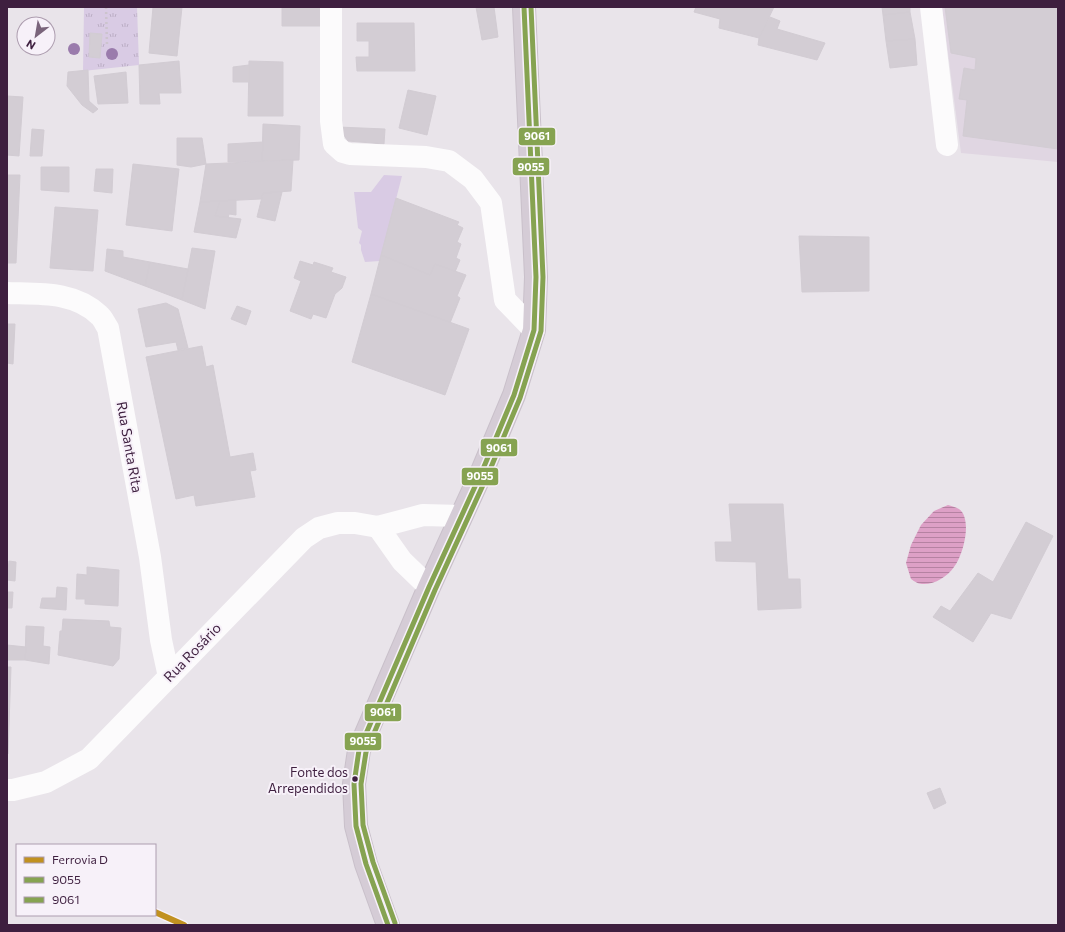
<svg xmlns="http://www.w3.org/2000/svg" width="1065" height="932" viewBox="0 0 1065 932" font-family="Commissioner,sans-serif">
<defs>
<pattern id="park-tufts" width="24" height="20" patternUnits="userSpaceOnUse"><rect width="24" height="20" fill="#d9cbe4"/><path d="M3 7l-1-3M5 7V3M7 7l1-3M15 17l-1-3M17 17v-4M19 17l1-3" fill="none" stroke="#bbaec5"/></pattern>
<pattern id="water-rules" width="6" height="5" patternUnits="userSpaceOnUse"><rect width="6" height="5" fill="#dda0c6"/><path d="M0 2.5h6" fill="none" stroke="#b582a2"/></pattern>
</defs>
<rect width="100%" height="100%" fill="#e9e4ea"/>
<!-- built -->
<polygon fill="#e0d6e2" points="942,7 1058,7 1058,162 961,153"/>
<!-- green -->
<polygon fill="#d9cbe4" points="384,175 402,176 380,261 365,262 361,250 361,245 359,243 362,231 358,228 354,192 371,192"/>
<!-- park -->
<polygon fill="url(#park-tufts)" points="84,7 137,7 139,65 83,71"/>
<!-- water -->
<path fill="url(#water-rules)" d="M948,505C951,506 956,507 959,509C973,519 963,556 954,567C947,577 934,585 922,584C918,584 914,581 911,579L906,563L911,545L921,525L934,511Z"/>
<!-- building -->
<g fill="#d3cdd4" stroke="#d2ccd3">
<polygon points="153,7 182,7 177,56 149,53"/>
<polygon points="282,7 322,7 323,26 282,26"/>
<polygon points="476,7 494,7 498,37 482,40"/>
<polygon points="696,7 774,7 759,38 719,28 720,19 694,12"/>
<polygon points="882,7 910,7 910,12 883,15"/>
<polygon points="945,7 1058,7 1058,149 963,136 967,100 959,99 964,68 975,70 976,58 951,53"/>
<polygon points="910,12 915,39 886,41 883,15"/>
<polygon points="770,17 780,21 777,29 825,43 817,60 758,45 759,38"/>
<polygon points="357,23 414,23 415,71 357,71 356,57 369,57 369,41 357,41"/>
<polygon points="90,33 102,34 100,58 89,57"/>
<polygon points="915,39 917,65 890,68 886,41"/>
<polygon points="179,61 181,93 159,93 160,104 140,104 139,65"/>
<polygon points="249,61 283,62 283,116 248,116"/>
<polygon points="249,65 249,82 233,82 233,67"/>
<polygon points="88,70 89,101 98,109 93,113 82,105 67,86 68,72"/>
<polygon points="126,72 128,103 98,104 94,76"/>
<polygon points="408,90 436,96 427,135 399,128"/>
<polygon points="7,96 23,97 19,156 7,155"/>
<polygon points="263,124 300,126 299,160 262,161"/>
<polygon points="338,127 385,129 384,144 348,141"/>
<polygon points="32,129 44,130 42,156 30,156"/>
<polygon points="177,138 202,138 206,164 191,167 177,165"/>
<polygon points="263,142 262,161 228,162 228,144"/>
<polygon points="293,160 291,191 263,193 261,199 200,202 206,164"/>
<polygon points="133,164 179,169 172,231 126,225"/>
<polygon points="41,167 69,167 69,192 41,190"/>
<polygon points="96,169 113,169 112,193 94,191"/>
<polygon points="7,175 20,175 16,263 7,263"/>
<polygon points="282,192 275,221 257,217 263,193"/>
<polygon points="396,198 459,222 457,225 463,228 457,242 461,244 456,258 460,260 455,272 435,264 430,275 381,255"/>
<polygon points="236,200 236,215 229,214 228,218 215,216 220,201"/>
<polygon points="220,201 215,216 241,219 236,238 194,232 200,202"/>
<polygon points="55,207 98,210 93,271 50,268"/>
<polygon points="799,236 869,237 869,291 802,292"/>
<polygon points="192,248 215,251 205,309 182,300"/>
<polygon points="107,249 123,251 123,257 150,262 145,286 105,271"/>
<polygon points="381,255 430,275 435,264 466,275 457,296 460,298 450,323 371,294"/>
<polygon points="300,261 313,265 314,262 333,268 331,272 346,277 342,288 335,294 326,318 313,314 311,319 290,311 301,281 294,278"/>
<polygon points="150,262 188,269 182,300 145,286"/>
<polygon points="371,294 469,329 445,395 352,362"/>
<polygon points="166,303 178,309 188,348 178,350 176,342 146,347 138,309"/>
<polygon points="237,306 251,311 246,325 231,319"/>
<polygon points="7,324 15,324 13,364 7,363"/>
<polygon points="202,346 206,367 213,365 230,457 253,453 256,470 250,471 255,497 196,506 194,495 176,499 146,357"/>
<polygon points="729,504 783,504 788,579 800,579 801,608 758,610 756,562 716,561 715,542 732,542"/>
<polygon points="1026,522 1053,536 1011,619 991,613 973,642 933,617 941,606 950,611 978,573 993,582"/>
<polygon points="9,561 16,562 15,581 7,580"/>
<polygon points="87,567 119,570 118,606 85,604 85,599 76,599 77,574 87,575"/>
<polygon points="57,587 67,588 66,610 40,608 42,598 56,598"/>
<polygon points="7,592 13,592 12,608 7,608"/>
<polygon points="63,619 109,621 110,627 121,628 119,659 113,666 58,655 60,631 62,631"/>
<polygon points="26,626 44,627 43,646 50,647 49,664 25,660"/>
<polygon points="7,645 26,647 25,660 7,660"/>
<polygon points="7,667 11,667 8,754 7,753"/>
<polygon points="940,788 946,803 934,809 927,793"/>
</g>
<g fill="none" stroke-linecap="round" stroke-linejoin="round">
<defs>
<polyline id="primary" points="388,925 366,864 356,826 354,784 359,750 429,587 483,469 514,395 534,330 536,277 524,7"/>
</defs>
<!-- primary casing -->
<use href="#primary" stroke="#c9c0ca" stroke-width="24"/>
<!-- path -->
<polyline stroke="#ccc4cd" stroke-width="2.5" stroke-dasharray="2 3" stroke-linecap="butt" points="106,7 107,45"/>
<!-- minor -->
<g stroke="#fcfbfc" stroke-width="22">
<polyline points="331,7 331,121 334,144 343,152 350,154 426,157 449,161 473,179 491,203 505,300 534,330"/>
<polyline points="931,7 947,145"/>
<path d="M7,293C39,294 74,291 99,315C103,318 105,324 108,328L150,557L161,640L169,677"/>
<polyline points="378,527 402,561 429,587"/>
<polyline points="7,790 13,790 46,782 89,759 304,538 319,528 338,523 355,523 378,527 423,515 461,516"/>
</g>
<!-- primary -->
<use href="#primary" stroke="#d5ccd6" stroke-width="22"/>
<defs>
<polyline id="bus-1" points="388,925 366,864 356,826 354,784 359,750 429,587 483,469 514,395 534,330 536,277 524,7"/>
<polyline id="bus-2" points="395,923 373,862 363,825 361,784 366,752 435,590 489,472 520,398 541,331 543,277 531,7"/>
</defs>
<!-- bus-1 casing -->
<use href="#bus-1" stroke="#f7f1f9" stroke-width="8"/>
<!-- bus-2 casing -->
<use href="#bus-2" stroke="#f7f1f9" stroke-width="8"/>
<!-- bus-1 -->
<use href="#bus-1" stroke="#86a351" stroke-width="5"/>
<!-- bus-2 -->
<use href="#bus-2" stroke="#86a351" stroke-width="5"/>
<defs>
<polyline id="rail-1" points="155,912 184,925"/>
</defs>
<!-- rail-1 casing -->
<use href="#rail-1" stroke="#f7f1f9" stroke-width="9"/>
<!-- rail-1 -->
<use href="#rail-1" stroke="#c19120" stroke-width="6"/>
</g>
<!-- trees -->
<g fill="#9a7bac">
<circle cx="74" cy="49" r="6"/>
<circle cx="112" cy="54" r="6"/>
</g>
<!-- markers -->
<circle fill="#3e1f3f" stroke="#f7f1f9" stroke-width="1.5" cx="355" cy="779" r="3.5"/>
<g text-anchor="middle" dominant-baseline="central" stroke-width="4" stroke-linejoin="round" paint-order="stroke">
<!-- bus labels -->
<g font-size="13" fill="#3e1f3f" stroke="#f7f1f9" text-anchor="end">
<text x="348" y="772">Fonte dos<tspan x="348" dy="16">Arrependidos</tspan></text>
</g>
<!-- street labels -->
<g font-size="14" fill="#3e1f3f" stroke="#f7f1f9">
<text transform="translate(130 447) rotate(80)">Rua Santa Rita</text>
<text transform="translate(192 652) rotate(-46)">Rua Rosário</text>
</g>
</g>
<g stroke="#f7f1f9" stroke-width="1.5">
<rect x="518" y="127" width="38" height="19" rx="4" fill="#86a351"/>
<rect x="512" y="157" width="38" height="19" rx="4" fill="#86a351"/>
<rect x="480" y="438" width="38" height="19" rx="4" fill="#86a351"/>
<rect x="461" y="467" width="38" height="19" rx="4" fill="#86a351"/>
<rect x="364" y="703" width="38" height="19" rx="4" fill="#86a351"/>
<rect x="344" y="732" width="38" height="19" rx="4" fill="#86a351"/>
</g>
<g font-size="11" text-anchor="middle" font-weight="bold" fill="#fff">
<text x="537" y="140">9061</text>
<text x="531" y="171">9055</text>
<text x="499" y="452">9061</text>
<text x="480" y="480">9055</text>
<text x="383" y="716">9061</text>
<text x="363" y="745">9055</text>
</g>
<!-- border -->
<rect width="1065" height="932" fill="none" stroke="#3e1f3f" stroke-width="16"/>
<!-- legend -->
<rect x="16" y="844" width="140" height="72" fill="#f7f1f9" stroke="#ad9daf"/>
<rect x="24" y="857" width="20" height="6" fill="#c19120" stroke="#ad9daf"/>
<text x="52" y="864" font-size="12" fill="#3e1f3f">Ferrovia D</text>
<rect x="24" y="877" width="20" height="6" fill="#86a351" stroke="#ad9daf"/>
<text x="52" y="884" font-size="12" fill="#3e1f3f">9055</text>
<rect x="24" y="897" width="20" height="6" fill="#86a351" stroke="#ad9daf"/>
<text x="52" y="904" font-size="12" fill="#3e1f3f">9061</text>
<!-- north arrow -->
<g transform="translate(36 36) rotate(211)"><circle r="19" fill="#f7f1f9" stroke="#ad9daf"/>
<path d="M0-3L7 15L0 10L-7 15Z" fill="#7a647b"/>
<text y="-6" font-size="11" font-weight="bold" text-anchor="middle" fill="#3e1f3f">N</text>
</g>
</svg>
